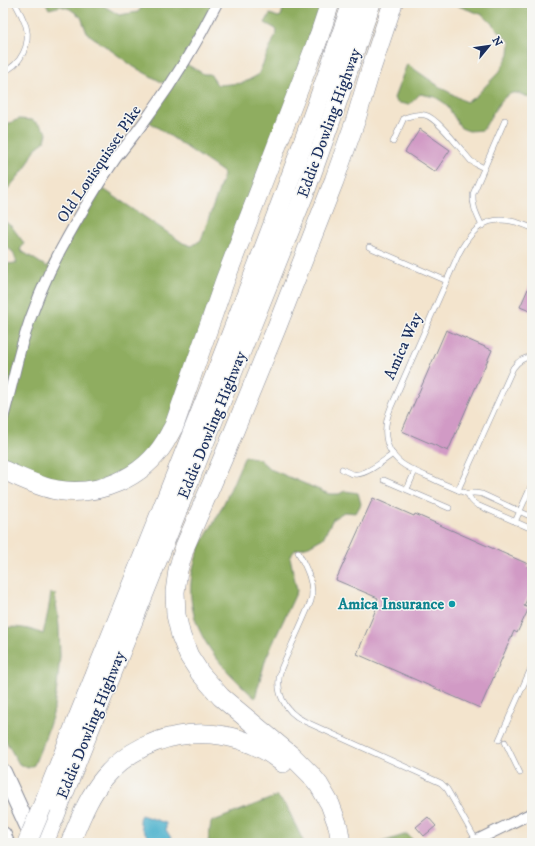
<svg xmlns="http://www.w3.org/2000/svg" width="535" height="846" viewBox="0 0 535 846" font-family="'IM FELL DW Pica',serif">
<rect width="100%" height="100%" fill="#f6f6f2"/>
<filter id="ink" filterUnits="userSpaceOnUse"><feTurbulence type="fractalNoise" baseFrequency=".025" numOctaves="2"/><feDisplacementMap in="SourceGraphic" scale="8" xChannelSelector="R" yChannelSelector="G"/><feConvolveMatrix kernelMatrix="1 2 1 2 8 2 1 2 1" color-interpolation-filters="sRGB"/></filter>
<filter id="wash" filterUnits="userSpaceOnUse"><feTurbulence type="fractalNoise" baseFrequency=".012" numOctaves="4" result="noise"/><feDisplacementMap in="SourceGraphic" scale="16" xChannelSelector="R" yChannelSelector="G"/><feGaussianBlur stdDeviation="0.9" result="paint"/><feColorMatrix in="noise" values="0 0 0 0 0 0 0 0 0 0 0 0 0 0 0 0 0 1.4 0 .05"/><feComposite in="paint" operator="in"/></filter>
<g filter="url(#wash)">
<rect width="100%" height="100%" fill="#f3e4cd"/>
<!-- forest -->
<g fill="#8fad60" stroke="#556e5f">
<polygon points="46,3 102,3 104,6 119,15 138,12 145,3 215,3 184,63 204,74 210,74 216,83 218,85 243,83 258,75 277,32 276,29 265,23 270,14 278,17 281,16 285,3 328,3 158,448 114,489 3,474 3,278 6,274 4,264 17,263 13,252 3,244 3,220 12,227 24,243 20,250 47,267 99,186 183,243 192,246 201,240 224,175 223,172 148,121 165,84 134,67 87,33 81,17 70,9 61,6 49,9"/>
<path d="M450,3H532V99C528,97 522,94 517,93C502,90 490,120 483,130L469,131L461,128L446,104L435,97L420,94C409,105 411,106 396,102L394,98L407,64L440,87L466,102L475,97L500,71L509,54L510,42L483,15Z"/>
<polygon points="3,119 7,124 19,119 32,120 41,126 47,133 45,141 36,148 26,167 3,195"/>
<path d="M245,456L259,459L270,469L329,494H339L345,491L358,493L361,504L356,513L344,512L333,519L323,538L309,546L295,550L290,557L297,591L266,658L255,698C214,661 178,620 195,561C200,542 213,526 221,509C230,492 237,473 245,456Z"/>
<path d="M51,593L55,594L59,626L60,656L57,687L53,714L45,738L34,765L28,768L19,764L3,736V628C19,626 28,628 43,634L48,612Z"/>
<polygon points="277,796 287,807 304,843 208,843 211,822"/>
<polygon points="407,834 416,843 379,843"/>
</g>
<!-- water -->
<polygon fill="#4eb2cd" stroke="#347096" points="141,815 166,823 166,830 173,841 173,843 156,843 151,840 142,829 139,819"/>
<g id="blocks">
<!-- building -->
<g fill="#d19ac5">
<polygon points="420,129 450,150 435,172 405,152"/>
<polygon points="532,280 532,312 520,307"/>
<polygon points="446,330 492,350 448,451 402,431"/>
<polygon points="373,498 414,516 415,514 528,564 527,567 532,570 532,588 524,606 529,608 517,633 514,631 480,708 357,654 379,602 377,601 378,598 336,580"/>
<polygon points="428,817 436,826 424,836 416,827"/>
</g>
</g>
</g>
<g filter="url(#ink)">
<use href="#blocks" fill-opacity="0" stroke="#878a96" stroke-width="1"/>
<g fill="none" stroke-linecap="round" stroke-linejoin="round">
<defs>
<g id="lane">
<path d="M3,72C21,65 31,44 26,26C23,18 19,10 15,3"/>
<path d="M393,142L404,118C410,116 418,113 425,115C438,118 461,150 471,161L476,164L484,168"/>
<path d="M482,226C477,215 472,206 473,194L505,120"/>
<path d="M532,228C497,212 477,219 459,253L391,407C381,431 384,455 409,468C416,472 424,475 431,478C443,484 456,489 468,494C473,492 476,493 482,494L532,517"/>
<polyline points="369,247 447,281"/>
<path d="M342,469C347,472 352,475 357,474C368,474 384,460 393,454"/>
<polyline points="384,480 449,508"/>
<polyline points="407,489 415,471"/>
<path d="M458,490L513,368C518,361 524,357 532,357"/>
<path d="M468,494C470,499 472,502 477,505L532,529"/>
<polyline points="515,522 532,484"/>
<path d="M298,552C306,567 315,584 311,601C305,615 299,629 292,644C289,652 284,661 281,669C274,691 284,711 304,721L441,783L447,789L476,840"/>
<polyline points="499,740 532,666"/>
<polyline points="505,742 520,773"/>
</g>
<g id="street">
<path d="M3,418C10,394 15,369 22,344C32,311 45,279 61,249C78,218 96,187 116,158C128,143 140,128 151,112C176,78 198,41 217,3"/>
<polyline points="471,843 532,813"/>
</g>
<g id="primary">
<polyline points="3,772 35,842"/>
<polyline points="3,835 6,843"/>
</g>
<g id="highway">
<polyline points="315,48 330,3"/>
<path d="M3,470C20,477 38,487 57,490C98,497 143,478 165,442C168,437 171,431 174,426L225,280L319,36"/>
<path d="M42,807C149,540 260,275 352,3"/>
<polyline points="44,843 305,192 332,117 371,3"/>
<path d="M70,843C80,820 88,797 104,778C148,725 231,719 283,763"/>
<polyline points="341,843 338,826 330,804 319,785 311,775 292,756 221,697 200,673 189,656 181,636 176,615 175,592 178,570 185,546 223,458 276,329 334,181 356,119 370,72 393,3"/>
</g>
</defs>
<!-- lane casing -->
<use href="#lane" stroke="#878a96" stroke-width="6"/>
<!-- street casing -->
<use href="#street" stroke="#878a96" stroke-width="12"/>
<!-- primary casing -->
<use href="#primary" stroke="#878a96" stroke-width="18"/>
<!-- highway casing -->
<use href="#highway" stroke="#878a96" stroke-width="20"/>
<!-- lane -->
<use href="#lane" stroke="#fff" stroke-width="5"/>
<!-- street -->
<use href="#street" stroke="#fff" stroke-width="10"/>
<!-- primary -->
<use href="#primary" stroke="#fff" stroke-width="16"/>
<!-- highway -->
<use href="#highway" stroke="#fff" stroke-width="19"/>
<defs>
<polyline id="highway-bridge" points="27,843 42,807"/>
</defs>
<!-- highway-bridge casing -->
<use href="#highway-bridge" stroke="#878a96" stroke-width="20" stroke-linecap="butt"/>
<!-- highway-bridge -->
<use href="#highway-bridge" stroke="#fff" stroke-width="19"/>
</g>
</g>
<!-- markers -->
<circle fill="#0f9aa8" stroke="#f6f6f2" stroke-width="1.5" cx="452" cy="604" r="4"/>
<g text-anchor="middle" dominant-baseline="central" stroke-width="3" stroke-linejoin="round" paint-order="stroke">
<!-- street labels -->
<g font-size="16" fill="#1b2f5e" stroke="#f6f6f2">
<text transform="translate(329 123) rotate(-70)">Eddie Dowling Highway</text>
<text transform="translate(99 164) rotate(-56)">Old Louisquisset Pike</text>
<text transform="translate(403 346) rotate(-66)">Amica Way</text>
<text transform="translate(212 425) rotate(-68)">Eddie Dowling Highway</text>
<text transform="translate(91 725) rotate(-68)">Eddie Dowling Highway</text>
</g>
<!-- culture labels -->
<g font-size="16" font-weight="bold" fill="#0d838f" stroke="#f6f6f2" text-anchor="end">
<text x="444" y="604">Amica Insurance</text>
</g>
</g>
<!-- margin -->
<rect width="535" height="846" fill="none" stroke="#f6f6f2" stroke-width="16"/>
<!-- north arrow -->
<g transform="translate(489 46) rotate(61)" stroke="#f6f6f2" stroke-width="3" paint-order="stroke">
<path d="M0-3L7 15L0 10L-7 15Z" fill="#1b2f5e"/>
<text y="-6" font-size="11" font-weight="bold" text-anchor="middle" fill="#1b2f5e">N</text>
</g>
</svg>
